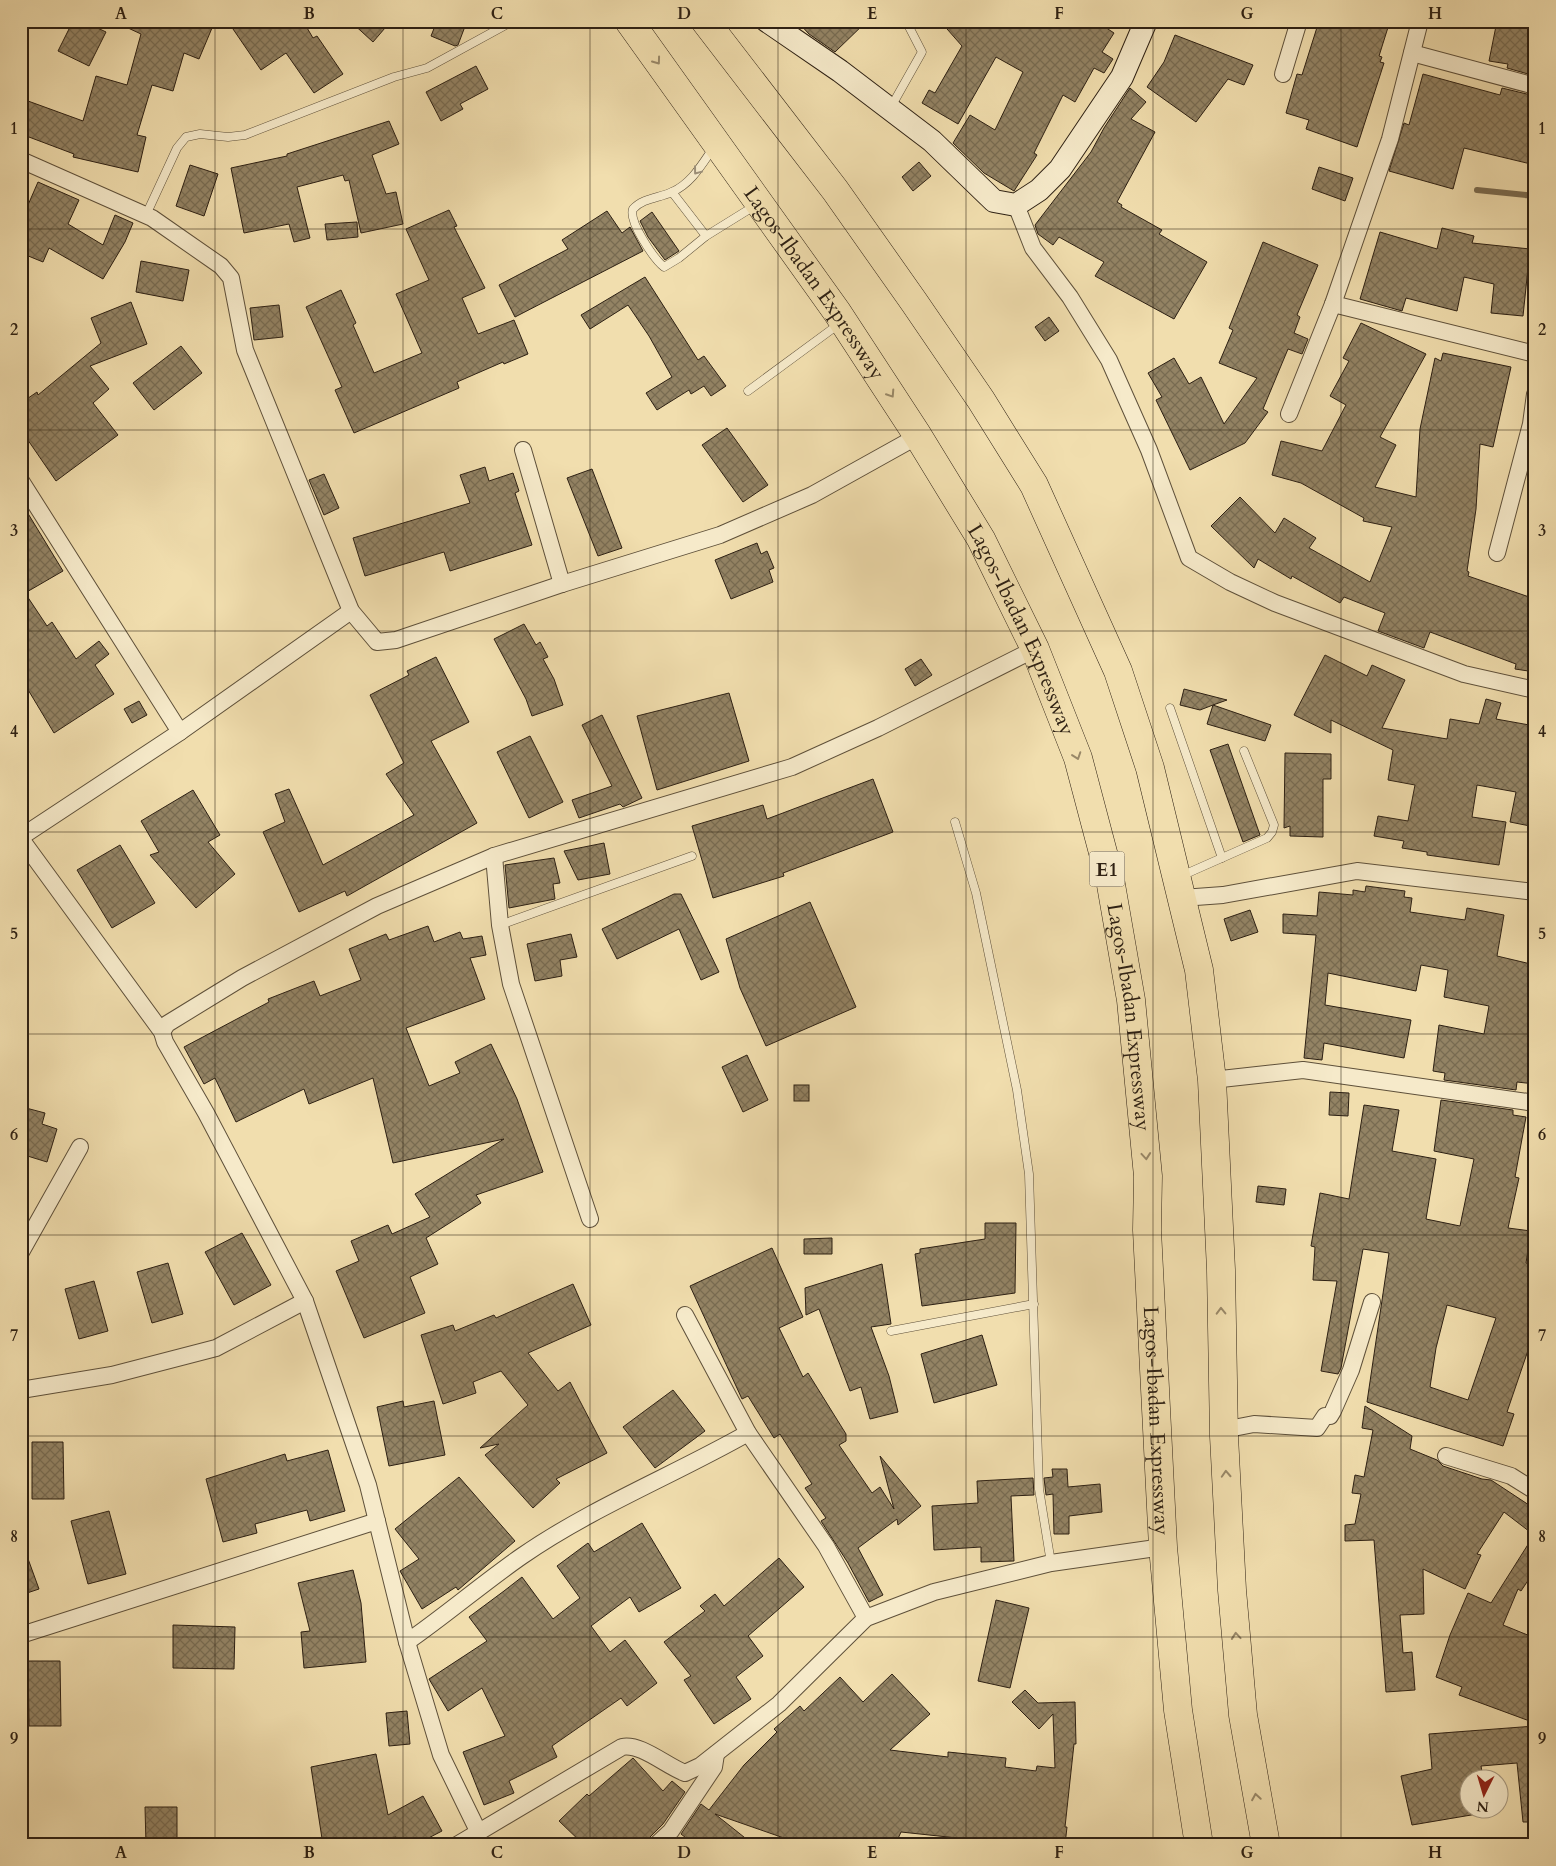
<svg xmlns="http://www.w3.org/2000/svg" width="1556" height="1866" viewBox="0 0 1556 1866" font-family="Cardo,serif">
<defs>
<pattern id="building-cross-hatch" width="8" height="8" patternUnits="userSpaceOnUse" patternTransform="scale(1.25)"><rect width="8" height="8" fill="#938364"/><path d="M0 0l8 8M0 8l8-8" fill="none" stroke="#786b51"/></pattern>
</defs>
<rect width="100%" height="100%" fill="#f1deae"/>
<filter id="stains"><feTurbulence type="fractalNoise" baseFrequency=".004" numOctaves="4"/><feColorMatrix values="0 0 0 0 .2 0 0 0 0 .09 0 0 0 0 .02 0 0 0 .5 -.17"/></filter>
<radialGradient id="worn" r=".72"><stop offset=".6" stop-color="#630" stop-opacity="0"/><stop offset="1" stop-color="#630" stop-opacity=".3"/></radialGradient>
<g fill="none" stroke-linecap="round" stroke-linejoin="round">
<!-- stream -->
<polyline stroke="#7a6b50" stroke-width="6" points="1477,190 1535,196"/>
</g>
<!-- building -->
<g fill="url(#building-cross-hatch)" stroke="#2d2013" fill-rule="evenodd">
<polygon points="73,21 83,21 106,32 89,66 58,51"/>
<polygon points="113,21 196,21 212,28 199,59 184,53 173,91 152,85 137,135 146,137 138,172 73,157 74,154 21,134 21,120 28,101 83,121 96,76 127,85 141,34"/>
<polygon points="245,21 303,21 313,38 317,36 343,74 314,93 286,53 261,70 233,29"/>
<polygon points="350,21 391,21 373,42"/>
<polygon points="437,21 467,21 458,45 455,46 431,36"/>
<polygon points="797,21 867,21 835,52 809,34"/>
<polygon points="940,21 1096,21 1114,33 1102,52 1113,59 1104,73 1094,68 1075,102 1063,95 1034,153 1037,155 1014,191 984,173 953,143 970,115 995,130 1023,72 996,57 958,124 922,103 929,90 935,93 962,46"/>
<polygon points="1319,21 1390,21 1379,56 1382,57 1380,62 1384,63 1357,147 1306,129 1309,120 1286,113 1297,74 1302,75"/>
<polygon points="1497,21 1535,21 1535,76 1507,68 1508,64 1489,61"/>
<polygon points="1175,35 1253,65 1244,85 1228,79 1196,122 1147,87 1164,62"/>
<polygon points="476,66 488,89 460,104 463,109 441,121 426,92"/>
<polygon points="1423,74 1500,95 1502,88 1535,96 1535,165 1464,148 1453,189 1389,171 1404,123 1409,125"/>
<polygon points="1130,88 1146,102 1131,119 1155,132 1117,202 1122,205 1121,207 1162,230 1159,234 1207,262 1174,319 1095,276 1104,262 1059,237 1053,245 1038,234 1035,225 1091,152 1104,128"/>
<polygon points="389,121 399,144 372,155 386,194 396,192 403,224 361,233 349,180 345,181 343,175 297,187 310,238 294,242 289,224 244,233 231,168 287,156 287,154"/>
<polygon points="919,162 931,176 913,191 902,177"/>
<polygon points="190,165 218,174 204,216 176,206"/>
<polygon points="1319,167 1353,178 1345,201 1312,189"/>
<polygon points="38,182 79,200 68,224 103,245 115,215 133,223 125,242 103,279 49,248 43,262 21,253 21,221"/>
<polygon points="449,210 457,226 454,227 485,288 462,298 478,334 514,320 528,354 504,364 503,362 457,382 459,388 354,433 335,390 342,387 306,307 341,290 356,323 353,325 374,373 422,353 396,294 429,280 406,229"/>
<polygon points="607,211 622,233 630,227 643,251 515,317 499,285 568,249 562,240"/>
<polygon points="652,212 679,251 665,260 648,237 640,221"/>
<polygon points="357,222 358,237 327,240 325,224"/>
<polygon points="1442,228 1474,236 1472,243 1530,249 1523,316 1491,313 1494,284 1464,277 1457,311 1406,298 1402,311 1360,299 1380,232 1437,249"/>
<polygon points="1263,242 1318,265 1297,315 1300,317 1294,333 1308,339 1302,354 1288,349 1263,409 1268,412 1245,443 1190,470 1156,400 1162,397 1148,373 1174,358 1189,384 1201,377 1224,424 1257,378 1219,363 1233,330 1229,328"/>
<polygon points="141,261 189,270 183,301 136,292"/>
<polygon points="645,277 698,360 704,356 726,386 711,396 704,386 691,394 689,390 657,410 646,393 672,377 649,336 628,305 590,329 581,315"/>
<polygon points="131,302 147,344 90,366 109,389 93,403 118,435 56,481 21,430 21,403 37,392 38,395 101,343 91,318"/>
<polygon points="279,305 283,337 254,340 250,308"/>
<polygon points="1049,317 1059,331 1045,341 1035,327"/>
<polygon points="1361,323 1426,354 1380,437 1396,445 1375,487 1416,497 1420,429 1435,358 1441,361 1443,353 1511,367 1493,447 1480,444 1476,509 1467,571 1469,572 1468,576 1535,599 1535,672 1515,669 1516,664 1430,632 1424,648 1378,631 1385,613 1344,597 1340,603 1292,576 1291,579 1258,559 1254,568 1211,526 1240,497 1275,533 1284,518 1316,538 1309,548 1370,582 1392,527 1363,521 1364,518 1301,483 1272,475 1281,441 1322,451 1346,405 1330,396 1349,361 1343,358"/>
<polygon points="181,346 202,373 154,410 133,383"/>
<polygon points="727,428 768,485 743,502 702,445"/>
<polygon points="485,467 489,481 513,473 519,491 515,493 532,545 450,571 444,552 365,576 353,538 470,503 460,475"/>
<polygon points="592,469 622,548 598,556 567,478"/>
<polygon points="324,474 339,508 324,515 309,480"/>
<polygon points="21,502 63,571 25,593 47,626 52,622 76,659 99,641 109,654 95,665 114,694 54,733 21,678 21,666 28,662 21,652"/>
<polygon points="757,543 761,554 767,551 774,568 769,570 773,582 731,599 715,560"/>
<polygon points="524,624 536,645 540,642 548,657 543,659 554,679 563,705 532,716 526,699 494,639"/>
<polygon points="1325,655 1367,676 1372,665 1405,680 1382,728 1447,739 1450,719 1479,724 1486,699 1501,703 1496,719 1535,726 1535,827 1510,822 1516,792 1477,785 1472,817 1506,822 1499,865 1427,855 1427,852 1402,848 1404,841 1374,836 1378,816 1408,821 1415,785 1388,780 1393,750 1331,720 1331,733 1294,715"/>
<polygon points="436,657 469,722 431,741 477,823 347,896 345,891 299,912 263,832 285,822 275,794 289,789 323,865 414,815 386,774 404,763 370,695 409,675 407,671"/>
<polygon points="921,659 932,675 915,686 905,669"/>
<polygon points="1184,689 1227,700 1213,705 1271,725 1265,741 1207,724 1213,705 1200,710 1180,705"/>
<polygon points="729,693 749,761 657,790 637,716"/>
<polygon points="139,701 147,715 132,723 124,709"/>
<polygon points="602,715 642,798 623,807 620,804 579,818 572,800 612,786 582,725"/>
<polygon points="530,736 563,802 529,818 497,752"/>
<polygon points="1228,744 1260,835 1243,842 1210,750"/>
<polygon points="1285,753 1331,754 1331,779 1323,779 1323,837 1290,836 1290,826 1284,828"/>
<polygon points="873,779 893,832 783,873 784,876 713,898 692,826 763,805 767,819"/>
<polygon points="193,790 220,835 208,842 235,874 196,908 150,855 159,852 141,821"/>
<polygon points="604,843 610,874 578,880 564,851"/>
<polygon points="120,845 155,903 112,928 77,870"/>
<polygon points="554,858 560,883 553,884 555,899 509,908 505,865"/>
<polygon points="1366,886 1405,891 1404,897 1412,898 1410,912 1465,920 1467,908 1504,915 1497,956 1535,965 1535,1084 1517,1082 1516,1090 1444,1080 1445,1073 1433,1071 1439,1025 1484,1034 1489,1006 1444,997 1448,970 1421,965 1416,991 1328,973 1325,1005 1411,1020 1404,1058 1324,1043 1322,1060 1304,1058 1316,935 1283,933 1283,914 1317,916 1319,892 1353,895 1353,890 1365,892"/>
<polygon points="674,894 681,894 719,972 701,980 679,929 617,959 602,929"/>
<polygon points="810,902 856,1007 766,1046 740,988 726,939"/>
<polygon points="1250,910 1258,932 1231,941 1224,919"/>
<polygon points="428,926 434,942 460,932 463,939 482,936 486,955 470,958 485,999 406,1028 429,1086 460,1073 455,1062 491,1044 517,1099 543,1172 476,1195 481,1203 426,1238 438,1264 410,1277 425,1313 364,1338 336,1271 359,1261 351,1241 388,1225 392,1234 430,1217 415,1194 504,1139 393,1163 373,1078 309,1104 304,1089 236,1122 215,1078 204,1084 184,1047 269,1002 268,999 314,981 320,996 361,980 349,949 386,934 389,940"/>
<polygon points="571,934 577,957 560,960 562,976 535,981 527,944"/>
<polygon points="747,1055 768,1100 743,1112 722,1067"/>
<rect x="794" y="1085" width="15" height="16"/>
<polygon points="1330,1092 1349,1093 1348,1116 1329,1115"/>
<path d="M1441,1100L1513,1110V1115L1526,1117L1515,1177L1519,1178L1508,1228L1531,1231L1526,1263L1535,1265V1330L1507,1412L1514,1414L1503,1446L1367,1402L1389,1253L1363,1249L1341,1368L1338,1374L1321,1371L1337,1281L1313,1280L1315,1247L1311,1246L1320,1193L1349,1199L1364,1105L1399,1110L1392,1151L1436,1159L1426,1219L1460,1226L1474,1159L1434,1151ZM1447,1305L1496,1318L1468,1400L1430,1387L1436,1348Z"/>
<polygon points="26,1108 45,1113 42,1124 57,1129 47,1162 21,1154 21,1124"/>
<polygon points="1258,1186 1286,1189 1284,1205 1256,1202"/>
<polygon points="985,1223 1016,1223 1015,1293 922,1306 915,1254 920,1253 920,1249 985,1239"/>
<polygon points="242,1233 271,1285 234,1305 205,1252"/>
<polygon points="832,1238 832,1254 804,1254 804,1239"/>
<polygon points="772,1248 803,1317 779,1328 803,1377 808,1373 846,1434 846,1441 839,1445 872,1493 880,1487 894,1509 880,1456 921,1506 898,1525 897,1519 858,1548 883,1595 869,1602 848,1563 821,1521 826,1518 805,1488 812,1484 780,1434 774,1438 748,1396 742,1399 690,1286"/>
<polygon points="168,1263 183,1314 152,1323 137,1272"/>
<polygon points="882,1264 891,1324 871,1327 889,1376 898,1412 870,1419 861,1387 850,1391 819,1309 806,1315 805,1288"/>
<polygon points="94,1281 108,1331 79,1339 65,1289"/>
<polygon points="573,1284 591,1325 528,1353 558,1391 570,1382 607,1453 556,1479 560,1483 533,1508 485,1455 499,1444 480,1448 528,1405 501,1371 473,1382 476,1393 443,1404 421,1335 453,1325 455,1331 494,1315 496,1318"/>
<polygon points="982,1335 997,1385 934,1403 921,1354"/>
<polygon points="673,1390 705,1431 655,1468 623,1427"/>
<polygon points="403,1401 404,1407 434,1401 445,1455 389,1466 377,1407"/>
<polygon points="1365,1406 1412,1436 1410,1449 1437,1460 1443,1466 1482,1479 1491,1480 1535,1509 1535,1570 1521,1591 1518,1589 1503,1625 1535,1638 1535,1723 1459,1695 1462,1687 1436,1677 1450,1635 1468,1593 1491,1603 1534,1535 1504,1512 1477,1554 1481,1555 1465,1589 1423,1569 1424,1614 1400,1615 1403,1653 1412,1652 1415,1690 1386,1692 1374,1540 1345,1541 1345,1525 1355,1524 1361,1494 1352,1493 1355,1475 1364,1477 1373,1430 1362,1428"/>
<polygon points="32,1442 63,1442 64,1499 32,1499"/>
<polygon points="328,1450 345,1511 310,1521 307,1510 255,1524 257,1533 223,1542 206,1479 285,1454 287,1461"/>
<polygon points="1052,1469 1067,1469 1068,1487 1100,1484 1102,1512 1069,1516 1069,1534 1054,1534 1053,1494 1046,1495 1044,1478 1053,1477"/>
<polygon points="459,1477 515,1541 458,1590 456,1587 422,1609 400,1571 419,1559 395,1529"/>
<polygon points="1033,1478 1034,1495 1011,1496 1014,1561 981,1562 981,1547 934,1550 932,1506 978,1503 977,1481"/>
<polygon points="109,1511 126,1574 88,1584 71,1521"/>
<polygon points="642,1523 681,1588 639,1612 630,1597 591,1626 610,1652 625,1640 657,1683 627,1706 621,1698 552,1746 557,1757 509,1781 514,1793 484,1805 463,1752 505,1736 482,1688 448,1711 429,1679 487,1641 469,1617 504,1591 522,1577 553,1619 580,1598 557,1566 588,1543 594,1552"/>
<polygon points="23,1545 39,1589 21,1595 21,1546"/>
<polygon points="779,1558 804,1587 748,1636 763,1656 736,1677 751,1699 714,1724 684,1680 691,1676 664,1642 705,1611 700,1606 715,1594 724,1606"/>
<polygon points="353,1570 361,1603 366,1662 304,1668 301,1632 310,1631 298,1583"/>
<polygon points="996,1600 1029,1608 1010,1688 978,1681"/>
<polygon points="173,1625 235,1627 234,1669 173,1668"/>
<polygon points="28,1661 60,1661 61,1726 29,1726"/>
<polygon points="892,1674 930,1714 890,1750 948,1757 948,1752 1006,1758 1005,1767 1036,1771 1037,1766 1055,1768 1053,1714 1039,1729 1012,1702 1025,1690 1038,1703 1075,1702 1076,1744 1074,1744 1065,1827 1067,1827 1065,1845 995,1845 995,1842 901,1832 895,1845 804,1845 715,1814 754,1845 695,1845 681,1834 701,1804 709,1810 744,1765 777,1732 774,1729 800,1706 804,1711 840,1677 863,1702"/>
<polygon points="407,1711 410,1744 389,1746 386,1713"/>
<polygon points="1535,1726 1535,1822 1523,1822 1517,1763 1481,1766 1483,1778 1468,1778 1468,1808 1489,1808 1489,1812 1412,1825 1401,1776 1432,1769 1429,1734"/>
<polygon points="376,1754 388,1815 423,1796 442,1831 415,1845 400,1845 396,1837 342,1845 323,1845 311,1767"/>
<polygon points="633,1758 663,1791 672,1781 685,1792 663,1824 642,1845 584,1845 559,1821 587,1794 589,1796"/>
<polygon points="145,1807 177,1807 177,1845 146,1845"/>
</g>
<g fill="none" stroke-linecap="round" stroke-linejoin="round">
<defs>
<g id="lane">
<polyline points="891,107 922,52 906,21"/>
<path d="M714,147C702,164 692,183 672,192C659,198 643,198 633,209C628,221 654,259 664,267L679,258L706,236L756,205"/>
<polyline points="672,192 706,236"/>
<polyline points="146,215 177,148 186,137 200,134 228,137 245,135 394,77 427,68 513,21"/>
<polyline points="748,391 839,324"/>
<polyline points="1170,708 1222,858"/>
<polyline points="955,822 976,893 1017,1090 1029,1174 1039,1489 1051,1563"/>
<polyline points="1181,876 1267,838 1272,832 1274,825 1244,751"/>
<polyline points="500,925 692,856"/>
<polyline points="891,1331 1034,1304"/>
</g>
<g id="street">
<polyline points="1412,53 1535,86"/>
<polyline points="1283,74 1299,21"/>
<polyline points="21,160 152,218 221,266 231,278 245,350 351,611 377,642 396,640 562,584 720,535 812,495 918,436"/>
<polyline points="1016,205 1033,248 1070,297 1109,360 1149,450 1189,558 1230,582 1275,603 1464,674 1535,690"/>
<polyline points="1333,304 1535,354"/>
<polyline points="1289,414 1333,304 1390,139 1420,21"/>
<polyline points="523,450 562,584"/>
<polyline points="21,481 180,732"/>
<polyline points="1497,553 1531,424 1535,394"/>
<polyline points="21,837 180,732 351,611"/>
<polyline points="21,839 162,1032 165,1042 206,1113 305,1301 368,1485 407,1642 441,1755 479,1833"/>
<polyline points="494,856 500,925 511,984 590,1219"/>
<polyline points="1182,898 1223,895 1357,871 1535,892"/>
<polyline points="162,1032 167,1024 242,978 377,906 494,856 792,767 878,728 1035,649"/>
<polyline points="1212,1080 1303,1070 1535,1103"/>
<polyline points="21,1252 80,1147"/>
<polyline points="685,1315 748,1433 826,1546 866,1618"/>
<polyline points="21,1390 112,1375 216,1348 305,1301"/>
<polyline points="1223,1430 1254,1424 1317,1428 1325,1416 1330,1416 1333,1411 1351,1370 1372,1302"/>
<polyline points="1446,1456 1511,1476 1535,1491"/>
<polyline points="21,1635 377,1521"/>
<path d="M407,1642C446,1615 483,1583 522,1556C593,1507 674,1475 748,1433"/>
<path d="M457,1845L622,1747C641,1743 666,1766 685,1773L700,1766L779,1704L866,1618L934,1592L1051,1563L1163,1547"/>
<polyline points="656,1845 671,1831 714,1767 716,1754"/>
</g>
<polyline id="secondary" points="767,21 840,71 932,141 994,201 1016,205 1039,190 1060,169 1122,77 1146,21"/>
<g id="highway">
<path id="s1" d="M629,21L837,312L918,436L981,539L1035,649L1078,758L1110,879L1131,1000L1148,1176L1147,1230L1163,1547L1178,1710L1199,1845"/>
<polyline points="705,21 835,190 914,302 981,400 1034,485 1118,671 1150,768 1199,970 1212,1080 1221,1270 1224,1436 1232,1590 1243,1715 1266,1845"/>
</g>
</defs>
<!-- lane casing -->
<use href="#lane" stroke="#5e503a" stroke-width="9"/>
<!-- street casing -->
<use href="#street" stroke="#5e503a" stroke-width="18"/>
<!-- secondary casing -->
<use href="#secondary" stroke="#2d2013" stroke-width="24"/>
<!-- highway casing -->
<use href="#highway" stroke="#2d2013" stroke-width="29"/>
<!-- lane -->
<use href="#lane" stroke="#f6eaca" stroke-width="8"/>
<!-- street -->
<use href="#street" stroke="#f6eaca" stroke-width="16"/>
<!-- secondary -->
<use href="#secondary" stroke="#f6eaca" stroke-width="22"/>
<!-- highway -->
<use href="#highway" stroke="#f1deae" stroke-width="28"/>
</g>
<!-- one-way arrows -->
<defs><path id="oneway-chevron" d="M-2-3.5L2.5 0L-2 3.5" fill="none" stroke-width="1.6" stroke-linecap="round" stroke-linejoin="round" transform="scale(1.25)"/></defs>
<g stroke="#998868">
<use href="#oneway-chevron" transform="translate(657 61) rotate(54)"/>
<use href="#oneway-chevron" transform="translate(891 394) rotate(57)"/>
<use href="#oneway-chevron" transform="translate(1077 756) rotate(71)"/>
<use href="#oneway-chevron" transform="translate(1146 1156) rotate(85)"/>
<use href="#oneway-chevron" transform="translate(1221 1311) rotate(-91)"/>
<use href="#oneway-chevron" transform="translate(1226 1474) rotate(-93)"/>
<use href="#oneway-chevron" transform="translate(1236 1636) rotate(-95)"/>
<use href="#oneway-chevron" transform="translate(1256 1797) rotate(-99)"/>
</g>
<use stroke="#9c8f78" href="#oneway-chevron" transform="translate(697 171) rotate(127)"/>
<!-- grid -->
<path fill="none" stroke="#2d2013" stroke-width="1" stroke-opacity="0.55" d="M215,21V1845M403,21V1845M590,21V1845M778,21V1845M966,21V1845M1153,21V1845M1341,21V1845M21,229H1535M21,430H1535M21,631H1535M21,832H1535M21,1034H1535M21,1235H1535M21,1436H1535M21,1637H1535"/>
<g text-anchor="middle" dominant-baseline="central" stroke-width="4.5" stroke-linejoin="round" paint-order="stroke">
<!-- shield labels -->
<rect fill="#f6eaca" stroke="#695d4a" stroke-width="1" x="1089.5" y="851.5" width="35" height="35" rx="4"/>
<g font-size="20" font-weight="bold" fill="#2d2013">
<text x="1107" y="869">E1</text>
</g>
<!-- street labels -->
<g font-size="21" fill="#2d2013" stroke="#f6eaca">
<text stroke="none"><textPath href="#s1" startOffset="321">Lagos-Ibadan Expressway</textPath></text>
<text stroke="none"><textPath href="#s1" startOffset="726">Lagos-Ibadan Expressway</textPath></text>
<text stroke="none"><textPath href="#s1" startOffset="1131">Lagos-Ibadan Expressway</textPath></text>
<text stroke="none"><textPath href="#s1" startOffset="1536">Lagos-Ibadan Expressway</textPath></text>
</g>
</g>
<!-- margin -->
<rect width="1556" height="1866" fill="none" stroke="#f1deae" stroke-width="55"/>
<!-- north arrow -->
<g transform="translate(1484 1794) rotate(185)"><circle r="24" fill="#f6eaca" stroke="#a69981"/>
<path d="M0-4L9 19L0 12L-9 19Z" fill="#8f2418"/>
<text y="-8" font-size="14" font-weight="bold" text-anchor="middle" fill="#2d2013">N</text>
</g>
<rect x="28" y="28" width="1500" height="1810" fill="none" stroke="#2d2013" stroke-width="2"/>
<g font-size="16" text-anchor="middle" font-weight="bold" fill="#2d2013">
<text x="121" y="19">A</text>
<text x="309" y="19">B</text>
<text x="497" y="19">C</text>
<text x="684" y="19">D</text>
<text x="872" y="19">E</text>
<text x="1059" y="19">F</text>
<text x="1247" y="19">G</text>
<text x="1435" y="19">H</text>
<text x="14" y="134">1</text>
<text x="1542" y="134">1</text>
<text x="14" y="335">2</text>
<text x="1542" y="335">2</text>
<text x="14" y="536">3</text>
<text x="1542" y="536">3</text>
<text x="14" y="737">4</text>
<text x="1542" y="737">4</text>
<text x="14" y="939">5</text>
<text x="1542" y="939">5</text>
<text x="14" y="1140">6</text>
<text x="1542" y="1140">6</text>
<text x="14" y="1341">7</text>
<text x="1542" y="1341">7</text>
<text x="14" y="1542">8</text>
<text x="1542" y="1542">8</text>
<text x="14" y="1744">9</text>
<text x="1542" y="1744">9</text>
<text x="121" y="1858">A</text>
<text x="309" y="1858">B</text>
<text x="497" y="1858">C</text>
<text x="684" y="1858">D</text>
<text x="872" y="1858">E</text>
<text x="1059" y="1858">F</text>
<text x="1247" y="1858">G</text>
<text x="1435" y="1858">H</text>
</g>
<rect width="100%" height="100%" filter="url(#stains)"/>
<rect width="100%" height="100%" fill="url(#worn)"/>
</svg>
